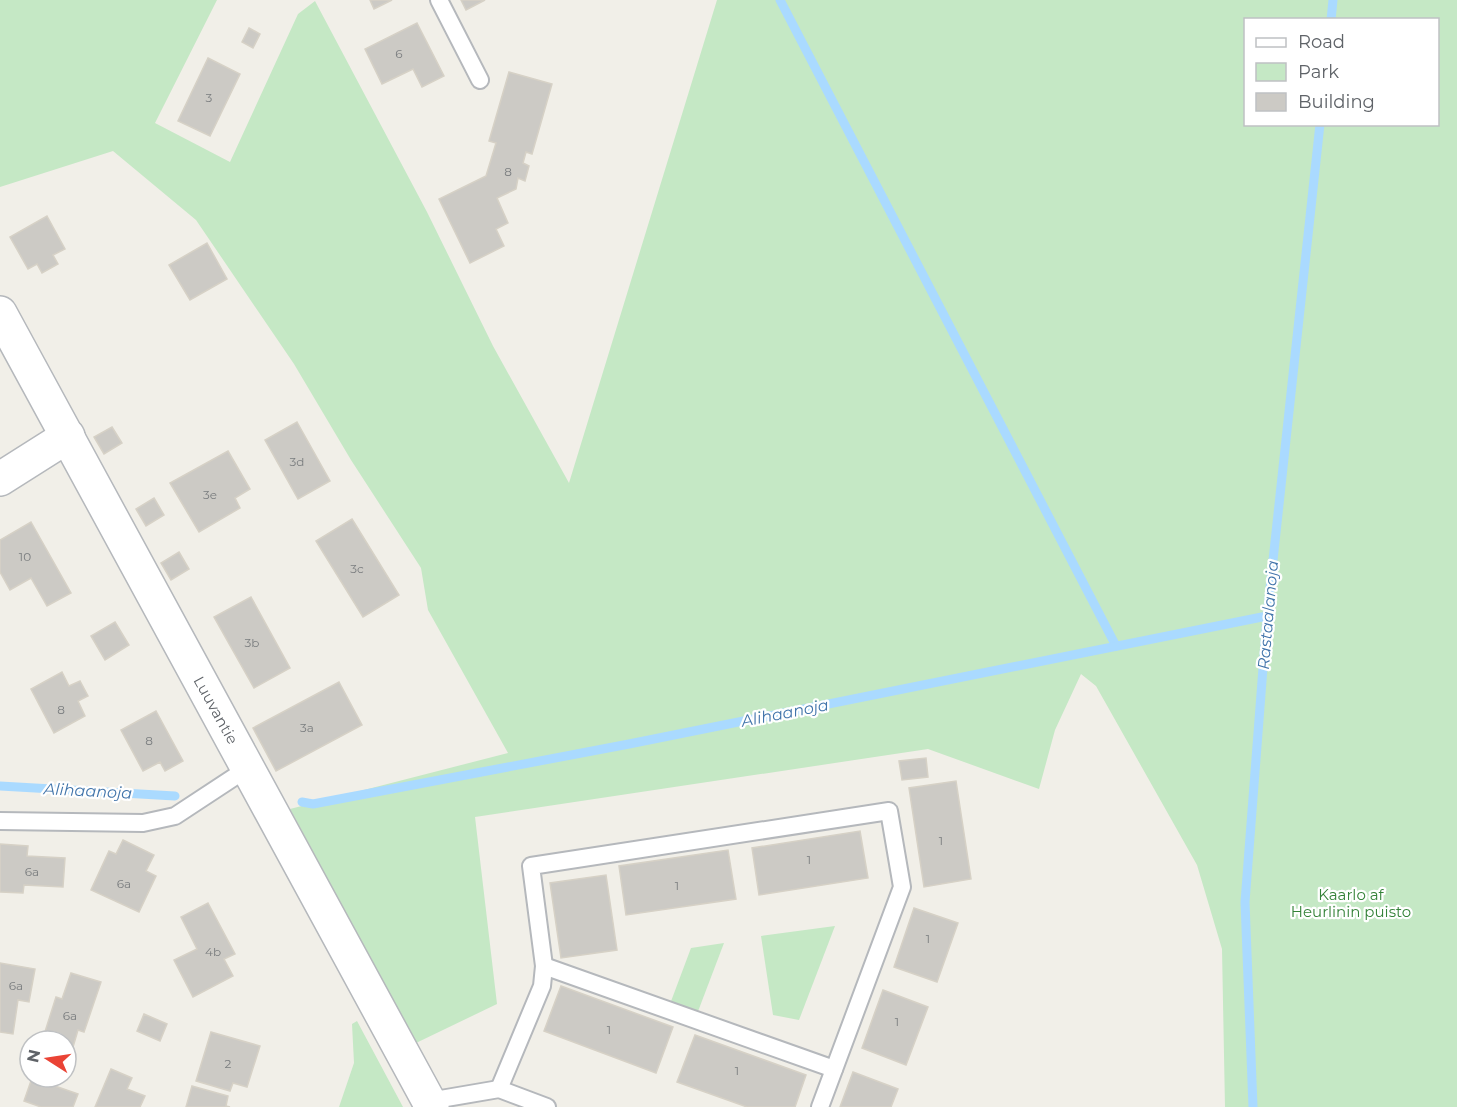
<svg xmlns="http://www.w3.org/2000/svg" width="1457" height="1107" viewBox="0 0 1457 1107" font-family="Montserrat,sans-serif">
<rect width="100%" height="100%" fill="#f1efe8"/>
<!-- green -->
<g fill="#c5e8c5" fill-rule="evenodd">
<path d="M0,0H217L155,123L230,162L298,14L315,1L427,212L493,346L569,483L717,0H1457V1107H1225L1222,949L1197,865L1096,686L1081,674L1055,730L1039,789L928,749L475,817L497,1004L416,1043L290,809L508,753L428,610L421,568L351,460L294,364L196,220L113,151L0,187ZM1246,20H1438V124H1246Z"/>
<polygon points="835,926 799,1020 773,1015 761,936"/>
<polygon points="724,943 697,1014 670,1004 691,948"/>
<polygon points="357,1021 403,1107 339,1107 354,1063 352,1024"/>
</g>
<g fill="none" stroke-linecap="round" stroke-linejoin="round">
<!-- stream -->
<g stroke="#aadaff" stroke-width="9">
<polyline points="780,0 1116,646"/>
<polyline points="1331,20 1333,0"/>
<polyline points="0,786 175,796"/>
<polyline points="302,802 313,804 629,744 1267,616"/>
<polyline points="1253,1107 1245,902 1267,616 1320,124"/>
</g>
</g>
<!-- building -->
<g fill="#cccac5" stroke="#d6d1c6" stroke-width="1.5">
<polygon points="370,0 392,0 374,9"/>
<polygon points="461,0 485,0 466,10"/>
<polygon points="417,23 444,76 422,87 413,69 382,84 365,49"/>
<polygon points="249,28 260,34 253,48 242,42"/>
<polygon points="208,58 240,74 210,136 178,121"/>
<polygon points="509,72 552,84 532,154 526,152 523,163 529,166 525,181 518,178 516,189 497,198 508,223 496,229 504,246 470,263 439,199 486,176 496,143 489,141"/>
<polygon points="47,216 65,249 53,255 58,264 42,273 37,264 28,269 10,237"/>
<polygon points="207,243 227,279 190,300 169,265"/>
<polygon points="297,422 330,481 298,499 265,440"/>
<polygon points="112,427 122,443 104,454 94,437"/>
<polygon points="228,451 250,489 235,498 240,508 199,532 170,483"/>
<polygon points="154,498 164,515 146,526 136,509"/>
<polygon points="352,519 399,595 363,617 316,541"/>
<polygon points="31,522 71,593 47,606 31,578 10,590 0,572 0,540"/>
<polygon points="179,552 189,569 171,580 161,563"/>
<polygon points="251,597 290,668 254,688 214,617"/>
<polygon points="115,622 129,645 105,660 91,636"/>
<polygon points="62,672 69,686 80,681 88,696 78,701 85,716 54,733 31,689"/>
<polygon points="339,682 362,725 276,771 253,728"/>
<polygon points="156,711 183,761 165,771 160,762 143,771 121,730"/>
<polygon points="926,758 928,777 902,780 899,761"/>
<polygon points="956,781 971,879 924,887 909,788"/>
<polygon points="860,831 868,878 759,895 752,848"/>
<polygon points="123,840 154,855 146,871 156,876 139,912 91,890 109,851 116,854"/>
<polygon points="0,844 28,846 27,856 65,858 63,887 24,885 23,893 0,892"/>
<polygon points="728,850 736,899 626,915 619,866"/>
<polygon points="606,875 617,950 561,958 550,883"/>
<polygon points="208,903 235,954 224,959 233,976 193,997 174,960 197,949 181,917"/>
<polygon points="914,908 958,923 937,982 894,967"/>
<polygon points="0,963 35,969 29,1002 18,1000 13,1034 0,1032"/>
<polygon points="71,973 101,982 84,1032 78,1030 73,1047 66,1045 66,1041 54,1041 43,1038 56,997 62,999"/>
<polygon points="561,986 673,1027 656,1073 544,1031"/>
<polygon points="883,990 928,1007 906,1065 862,1048"/>
<polygon points="144,1014 167,1024 160,1041 137,1031"/>
<polygon points="211,1032 260,1046 247,1087 233,1083 230,1091 196,1081"/>
<polygon points="695,1035 806,1075 795,1107 747,1107 677,1082"/>
<polygon points="111,1069 132,1078 127,1089 145,1096 140,1107 95,1107"/>
<polygon points="853,1072 898,1089 891,1107 840,1107"/>
<polygon points="32,1078 78,1094 73,1107 41,1107 24,1101"/>
<polygon points="192,1086 228,1096 226,1106 230,1107 186,1107"/>
</g>
<g fill="none" stroke-linecap="round" stroke-linejoin="round">
<defs>
<g id="lane">
<polyline points="439,0 480,80"/>
<polyline points="0,821 143,823 175,816 248,768"/>
<polyline points="544,966 834,1069"/>
<polyline points="499,1089 542,986 544,966 531,866 889,811 902,887 820,1107"/>
<polyline points="429,1101 499,1089 547,1107"/>
</g>
<g id="street">
<polyline points="0,313 432,1107"/>
<polyline points="0,479 68,436"/>
</g>
</defs>
<!-- lane casing -->
<use href="#lane" stroke="#b5b8bc" stroke-width="20"/>
<!-- street casing -->
<use href="#street" stroke="#b5b8bc" stroke-width="36"/>
<!-- lane -->
<use href="#lane" stroke="#fff" stroke-width="16"/>
<!-- street -->
<use href="#street" stroke="#fff" stroke-width="33"/>
</g>
<g text-anchor="middle" dominant-baseline="central" stroke-width="4.5" stroke-linejoin="round" paint-order="stroke">
<!-- number labels -->
<g font-size="12" fill="#7a7d7f">
<text x="399" y="53">6</text>
<text x="209" y="97">3</text>
<text x="508" y="171">8</text>
<text x="297" y="461">3d</text>
<text x="210" y="494">3e</text>
<text x="25" y="556">10</text>
<text x="357" y="568">3c</text>
<text x="252" y="642">3b</text>
<text x="61" y="709">8</text>
<text x="307" y="727">3a</text>
<text x="149" y="740">8</text>
<text x="941" y="840">1</text>
<text x="809" y="859">1</text>
<text x="32" y="871">6a</text>
<text x="124" y="883">6a</text>
<text x="677" y="885">1</text>
<text x="928" y="938">1</text>
<text x="213" y="951">4b</text>
<text x="16" y="985">6a</text>
<text x="70" y="1015">6a</text>
<text x="897" y="1021">1</text>
<text x="609" y="1029">1</text>
<text x="228" y="1063">2</text>
<text x="737" y="1070">1</text>
</g>
<!-- street labels -->
<g font-size="15" fill="#5f6368" stroke="#fff">
<text transform="translate(216 710) rotate(61)">Luuvantie</text>
</g>
<!-- park labels -->
<g font-size="15" fill="#348238" stroke="#fff">
<text x="1351" y="894">Kaarlo af<tspan x="1351" dy="17">Heurlinin puisto</tspan></text>
</g>
<!-- water labels -->
<g font-size="16" font-style="italic" fill="#4174aa" stroke="#fff">
<text transform="translate(1268 615) rotate(-85)">Rastaalanoja</text>
<text transform="translate(785 713) rotate(-11)">Alihaanoja</text>
<text transform="translate(88 791) rotate(3)">Alihaanoja</text>
</g>
</g>
<!-- legend -->
<rect x="1244" y="18" width="195" height="108" fill="#ffffff" stroke="#bfc1c3" stroke-width="1.5"/>
<rect x="1256" y="38" width="30" height="9" fill="#ffffff" stroke="#bfc1c3" stroke-width="1.5"/>
<text x="1298" y="48" font-size="18" fill="#5f6368">Road</text>
<rect x="1256" y="63" width="30" height="18" fill="#c5e8c5" stroke="#bfc1c3" stroke-width="1.5"/>
<text x="1298" y="78" font-size="18" fill="#5f6368">Park</text>
<rect x="1256" y="93" width="30" height="18" fill="#cccac5" stroke="#bfc1c3" stroke-width="1.5"/>
<text x="1298" y="108" font-size="18" fill="#5f6368">Building</text>
<!-- north arrow -->
<g transform="translate(48 1059) rotate(282)"><circle r="28" fill="#ffffff" stroke="#bfc1c3" stroke-width="1.5"/>
<path d="M0-4.5L10 22L0 15L-10 22Z" fill="#ea4335"/>
<text y="-9" font-size="16" font-weight="bold" text-anchor="middle" fill="#5f6368">N</text>
</g>
</svg>
